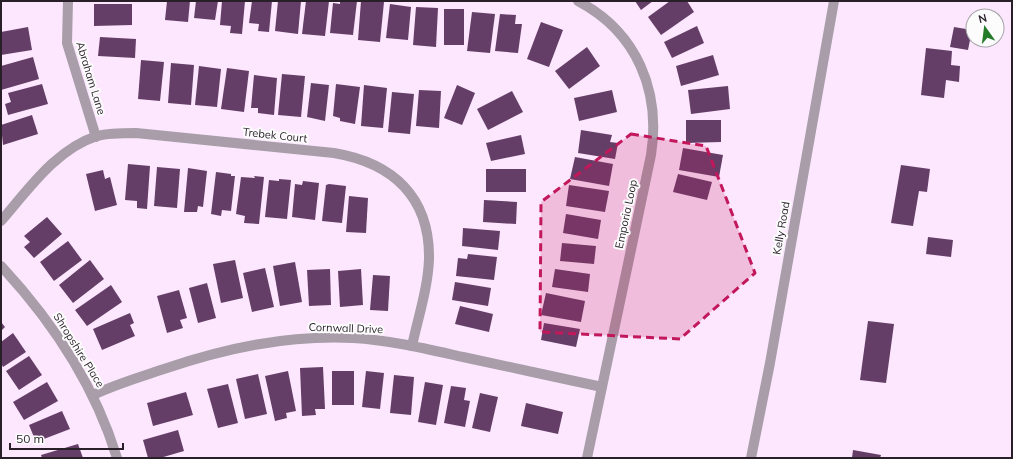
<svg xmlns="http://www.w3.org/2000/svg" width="1013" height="459" viewBox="0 0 1013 459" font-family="Mulish,sans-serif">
<rect width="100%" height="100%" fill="#fce7fe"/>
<!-- building -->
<g fill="#653e68">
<polygon points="167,1 190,1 188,22 165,20"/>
<polygon points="196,1 218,1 215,20 194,18"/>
<polygon points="222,1 245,1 242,34 230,33 231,26 220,25"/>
<polygon points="252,1 272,1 269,32 258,31 259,24 249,23"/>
<polygon points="278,1 301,1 298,34 275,31"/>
<polygon points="306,1 329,1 325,36 302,34"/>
<polygon points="340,1 357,1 353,35 330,33 333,3 340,4"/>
<polygon points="361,1 384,2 380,42 358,40"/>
<polygon points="635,1 653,1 641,10"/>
<polygon points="670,1 687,1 694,12 661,35 648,17"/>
<polygon points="94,4 132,4 132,25 94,26"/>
<polygon points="390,4 411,7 408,40 386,38"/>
<polygon points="416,7 438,8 436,47 413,45"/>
<rect x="444" y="9" width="20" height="36"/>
<polygon points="472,12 495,14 490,53 467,51"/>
<polygon points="500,14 516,15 515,24 522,24 518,53 495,51"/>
<polygon points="541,22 563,30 549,67 527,59"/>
<polygon points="697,26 704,43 672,58 664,42"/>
<polygon points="28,27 32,50 1,55 1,32"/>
<polygon points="954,27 972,30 968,50 950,47"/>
<polygon points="100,37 136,39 135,58 98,56"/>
<polygon points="587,47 600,66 569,89 555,71"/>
<polygon points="926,48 952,51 951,65 960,66 959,82 946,80 944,98 921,95"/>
<polygon points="713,55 719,75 681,86 676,66"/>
<polygon points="33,57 39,79 1,90 1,66"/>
<polygon points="141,60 164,62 160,101 138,99"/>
<polygon points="171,63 194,65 191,105 168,103"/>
<polygon points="199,66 221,69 217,107 195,105"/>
<polygon points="227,68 249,71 244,112 221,109"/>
<polygon points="282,74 305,76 301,117 278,115"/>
<polygon points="254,75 277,78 274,115 258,113 258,108 251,108"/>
<polygon points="311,83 329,85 325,121 307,117"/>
<polygon points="42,84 48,104 8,115 5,104 11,102 8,93"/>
<polygon points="336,84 360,87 355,124 340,121 340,118 333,116"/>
<polygon points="364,85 387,88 383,128 361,126"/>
<polygon points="457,85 475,93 462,125 444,118"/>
<polygon points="728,86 730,109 691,114 688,90"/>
<polygon points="419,90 441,91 439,128 416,126"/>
<polygon points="612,90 617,112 579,121 574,98"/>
<polygon points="512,91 523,112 488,130 477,109"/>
<polygon points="392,92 414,94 410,134 388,132"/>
<polygon points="32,115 38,134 3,145 1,125"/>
<polygon points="686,120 721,120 721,142 686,143"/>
<polygon points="581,130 612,135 610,142 618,143 615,159 578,153"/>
<polygon points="521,135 525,154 491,161 486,143"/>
<polygon points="683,148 723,155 719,177 679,170"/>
<polygon points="575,157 613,164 609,186 570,179"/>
<polygon points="128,164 150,166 147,209 137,208 137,201 125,200"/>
<polygon points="901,165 930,169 927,192 919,191 913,226 891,223"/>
<polygon points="157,167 180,169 177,208 154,206"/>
<polygon points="188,168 207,171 203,207 198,206 197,212 184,212"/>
<rect x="486" y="169" width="40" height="23"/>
<polygon points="103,170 105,179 110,177 117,205 95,211 86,174"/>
<polygon points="216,172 231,174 231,176 235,176 231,211 222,210 221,216 211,214"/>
<polygon points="678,174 712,182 707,200 673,192"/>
<polygon points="254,176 264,177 259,224 244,223 245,216 236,214 241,177 255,178"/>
<polygon points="279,179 291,180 287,219 265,217 269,180 279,181"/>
<polygon points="303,181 319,183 315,220 292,217 295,184 302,185"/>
<polygon points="329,184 346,186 342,223 322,221 326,185"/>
<polygon points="569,185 609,191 605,212 566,206"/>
<polygon points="349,196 368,198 366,233 346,232"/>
<polygon points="484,200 517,202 516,224 483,222"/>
<polygon points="566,214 601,220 598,239 563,233"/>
<polygon points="47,217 62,234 34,258 24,247 30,242 24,236"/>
<polygon points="463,228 500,231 498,250 462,246"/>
<polygon points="928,237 953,240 951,257 926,254"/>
<polygon points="68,241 82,260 54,281 40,262"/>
<polygon points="562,243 596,246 594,264 560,261"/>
<polygon points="468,254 497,257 494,280 456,276 458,258 467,259"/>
<polygon points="90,260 104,279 73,303 59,285"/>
<polygon points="235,260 243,298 221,303 213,264"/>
<polygon points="295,262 302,302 280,306 273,266"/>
<polygon points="265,268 274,307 252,312 243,273"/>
<polygon points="330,269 331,305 309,306 307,270"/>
<polygon points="361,269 363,305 340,307 338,271"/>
<polygon points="555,269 590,274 588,292 552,287"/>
<polygon points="373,275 390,276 388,311 370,310"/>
<polygon points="455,282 491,288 488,306 452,300"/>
<polygon points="207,283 216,318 198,323 189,288"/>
<polygon points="111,285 122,302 87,326 75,310"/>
<polygon points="179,290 187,318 180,320 183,328 167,333 157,296"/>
<polygon points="546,293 585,301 581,322 541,315"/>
<polygon points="460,306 493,314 489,332 455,324"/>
<polygon points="130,313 134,323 130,325 135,336 102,350 93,329"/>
<polygon points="868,321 894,324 886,383 860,380"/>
<polygon points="1,322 5,327 1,331"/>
<polygon points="544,323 580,329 576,347 541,340"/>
<polygon points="13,333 26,352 3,367 1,363 1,342"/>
<polygon points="29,356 42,375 19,390 6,371"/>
<polygon points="323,367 325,409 315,409 316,415 302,416 300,368"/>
<polygon points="288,371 296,411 286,413 287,418 275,421 265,376"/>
<rect x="332" y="371" width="22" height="34"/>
<polygon points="366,371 384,373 380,409 362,407"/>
<polygon points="258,374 267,414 245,419 236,379"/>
<polygon points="394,375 414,377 411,415 390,413"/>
<polygon points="47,382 58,401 24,420 13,402"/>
<polygon points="425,382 443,385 436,425 418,422"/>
<polygon points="228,384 238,423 218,428 207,389"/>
<polygon points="451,386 466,388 464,400 470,401 465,427 444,423"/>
<polygon points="186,392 193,415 153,426 147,403"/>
<polygon points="480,393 498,397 490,432 472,428"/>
<polygon points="526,403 563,412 558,434 521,426"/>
<polygon points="62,411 70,429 36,442 29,425"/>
<polygon points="178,430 184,451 160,458 148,458 143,440"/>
<polygon points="78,444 83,458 42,458 41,455"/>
<polygon points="853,450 881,455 880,458 852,458"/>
</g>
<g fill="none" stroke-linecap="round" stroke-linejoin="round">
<!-- minor -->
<g stroke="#a89da8" stroke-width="10">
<polyline points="68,1 67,43 96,137"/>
<path d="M578,1C637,32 661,91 651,155L587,458"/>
<path d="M1,221C28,190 56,149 97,136C109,133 123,133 136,133L334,153C393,163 430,197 429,259C428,288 418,318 412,346"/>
<path d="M1,266C52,321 95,386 117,458"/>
<path d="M93,395C116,384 140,377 164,369C226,348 287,335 353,338C390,340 427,349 463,357C509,367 556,377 602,387"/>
<polyline points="751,458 770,363 834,1"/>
</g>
</g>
<!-- marked area -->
<path fill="#c2185b" fill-opacity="0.2" stroke="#c2185b" stroke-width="3" stroke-dasharray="8 5" stroke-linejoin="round" d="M631,134L706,146L755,273L680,339L540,332L541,202Z"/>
<g text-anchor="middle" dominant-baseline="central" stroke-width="4" stroke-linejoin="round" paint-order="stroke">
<!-- street labels -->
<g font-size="11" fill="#281f29" stroke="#fcfcfc">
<text transform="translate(91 78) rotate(73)">Abraham Lane</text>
<text transform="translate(275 135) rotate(6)">Trebek Court</text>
<text transform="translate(626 214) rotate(-78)">Emporia Loop</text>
<text transform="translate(781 228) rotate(-80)">Kelly Road</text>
<text transform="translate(346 328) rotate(2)">Cornwall Drive</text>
<text transform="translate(79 350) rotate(58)">Shropshire Place</text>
</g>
</g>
<!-- border -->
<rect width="1013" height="459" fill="none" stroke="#281f29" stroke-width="4"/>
<!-- north arrow -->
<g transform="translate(985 28) rotate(346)"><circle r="19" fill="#fcfcfc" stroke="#a7a4a8"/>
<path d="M0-3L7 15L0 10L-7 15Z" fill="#237b29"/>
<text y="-6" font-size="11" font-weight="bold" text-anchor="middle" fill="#281f29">N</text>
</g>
<!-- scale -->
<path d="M10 443v6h113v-6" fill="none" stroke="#281f29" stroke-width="2"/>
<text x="16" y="443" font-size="12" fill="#281f29" stroke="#fcfcfc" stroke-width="3" paint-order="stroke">50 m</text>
</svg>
